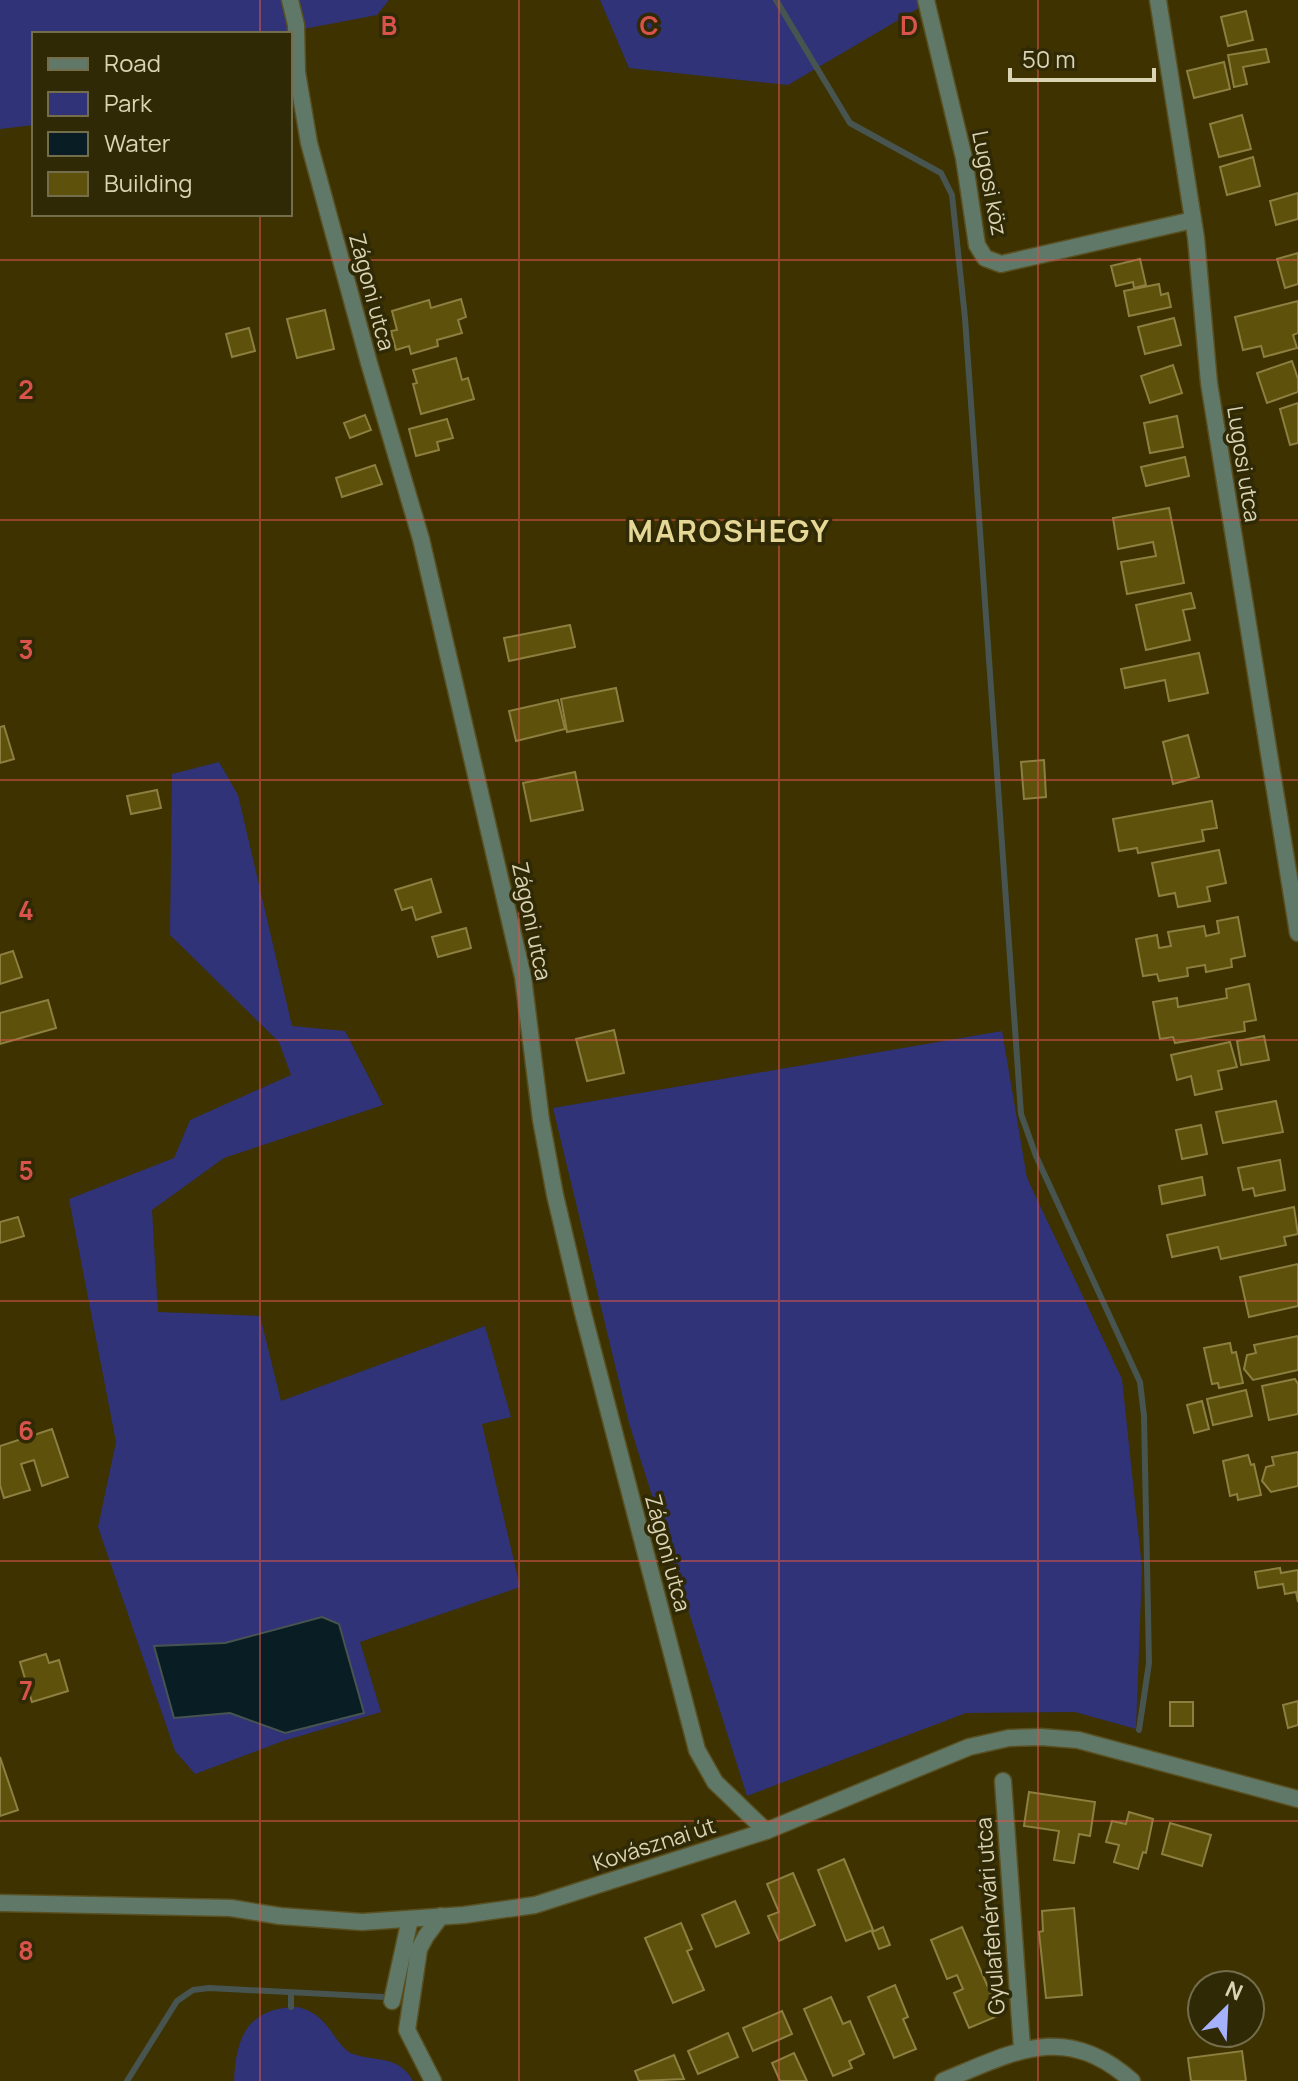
<svg xmlns="http://www.w3.org/2000/svg" width="1298" height="2081" viewBox="0 0 1298 2081" font-family="Manrope,sans-serif">
<rect width="100%" height="100%" fill="#3d3200"/>
<!-- green -->
<g fill="#303378">
<polygon points="0,0 389,0 377,15 277,34 34,34 34,125 0,129"/>
<polygon points="600,0 922,0 924,5 788,85 629,68"/>
<polygon points="219,762 238,795 292,1026 345,1031 383,1105 224,1158 152,1210 158,1312 260,1316 281,1401 485,1326 511,1417 482,1424 520,1587 360,1642 381,1712 283,1741 195,1774 175,1751 98,1527 116,1442 69,1199 174,1158 190,1120 291,1075 279,1042 170,935 172,774"/>
<polygon points="1002,1031 1027,1178 1122,1379 1142,1568 1136,1729 1075,1712 966,1713 747,1796 629,1423 553,1108"/>
<path d="M297,2007C331,2014 334,2047 353,2054C377,2062 399,2055 413,2081H234C236,2036 248,2008 297,2007Z"/>
</g>
<!-- water -->
<polygon fill="#081e24" stroke="#47544f" stroke-width="2" points="322,1617 339,1624 364,1713 285,1733 230,1713 174,1718 154,1646 225,1643"/>
<g fill="none" stroke-linecap="round" stroke-linejoin="round">
<!-- stream -->
<g stroke="#47544f" stroke-width="6">
<polyline points="776,0 850,123 941,173 952,195 965,318 1021,1114 1036,1156 1140,1382 1144,1416 1149,1663 1139,1730"/>
<polyline points="291,1993 291,2007"/>
<polyline points="127,2081 177,2001 193,1990 209,1988 384,1997"/>
</g>
</g>
<!-- building -->
<g fill="#5e510b" stroke="#8d7f40" stroke-width="2">
<polygon points="1246,11 1253,40 1228,46 1221,17"/>
<polygon points="1266,49 1269,62 1243,67 1247,84 1234,87 1228,55"/>
<polygon points="1224,62 1230,89 1194,98 1187,71"/>
<polygon points="1242,115 1251,149 1219,157 1210,124"/>
<polygon points="1253,157 1260,186 1227,195 1220,167"/>
<polygon points="1298,193 1298,219 1276,225 1270,201"/>
<polygon points="1298,253 1298,284 1285,288 1277,259"/>
<polygon points="1140,259 1146,285 1134,288 1133,282 1116,286 1111,266"/>
<polygon points="1159,284 1161,295 1168,293 1171,307 1129,316 1124,291"/>
<polygon points="461,299 466,317 458,320 462,333 437,340 438,346 411,354 409,346 396,350 391,331 397,330 392,311 429,300 431,308"/>
<polygon points="1298,301 1298,333 1293,335 1297,348 1264,357 1261,346 1243,350 1235,317"/>
<polygon points="325,310 334,349 297,358 287,319"/>
<polygon points="1174,318 1181,345 1145,354 1138,327"/>
<polygon points="249,328 255,351 232,357 226,334"/>
<polygon points="456,358 462,380 468,378 474,399 421,414 413,384 417,383 413,370"/>
<polygon points="1292,361 1298,379 1298,392 1267,403 1257,373"/>
<polygon points="1173,365 1182,393 1150,403 1141,376"/>
<polygon points="1298,403 1298,443 1290,445 1280,409"/>
<polygon points="365,415 371,430 350,438 344,423"/>
<polygon points="1177,416 1183,447 1150,453 1144,423"/>
<polygon points="447,419 453,438 437,442 439,450 416,456 409,429"/>
<polygon points="1185,457 1189,476 1146,486 1141,467"/>
<polygon points="375,465 382,484 342,497 336,478"/>
<polygon points="1169,508 1184,583 1127,594 1121,562 1156,556 1153,542 1118,549 1113,518"/>
<polygon points="1191,593 1195,608 1183,610 1190,640 1146,650 1136,605"/>
<polygon points="570,625 575,647 509,661 504,638"/>
<polygon points="1199,653 1208,693 1169,701 1165,680 1125,688 1121,669"/>
<polygon points="616,688 623,721 567,732 561,699"/>
<polygon points="558,700 565,729 516,741 509,711"/>
<polygon points="4,726 14,759 0,763 0,727"/>
<polygon points="1188,735 1199,777 1173,784 1163,742"/>
<polygon points="1044,760 1046,797 1024,799 1021,762"/>
<polygon points="575,772 583,810 531,821 523,783"/>
<polygon points="157,790 161,808 131,814 127,796"/>
<polygon points="1212,801 1217,828 1202,830 1204,841 1138,853 1137,848 1119,851 1113,819"/>
<polygon points="1219,850 1226,883 1207,887 1210,901 1178,907 1175,893 1159,896 1152,863"/>
<polygon points="431,879 441,912 416,920 412,907 402,910 395,890"/>
<polygon points="1238,917 1245,956 1231,959 1232,967 1206,972 1205,965 1187,968 1188,976 1159,981 1157,974 1143,976 1136,939 1157,935 1159,948 1171,946 1168,932 1204,926 1206,936 1219,933 1217,921"/>
<polygon points="466,928 471,948 438,957 432,937"/>
<polygon points="13,951 22,977 0,984 0,955"/>
<polygon points="1249,984 1256,1020 1244,1022 1245,1031 1175,1043 1173,1037 1160,1039 1153,1002 1177,998 1178,1007 1227,998 1226,989"/>
<polygon points="48,1000 56,1028 0,1044 0,1013"/>
<polygon points="614,1030 624,1073 587,1081 576,1039"/>
<polygon points="1264,1036 1269,1060 1241,1065 1237,1041"/>
<polygon points="1230,1042 1237,1067 1218,1071 1222,1089 1195,1095 1191,1076 1177,1080 1171,1055"/>
<polygon points="1276,1101 1283,1132 1223,1143 1216,1112"/>
<polygon points="1201,1125 1207,1154 1182,1159 1176,1130"/>
<polygon points="1280,1160 1285,1190 1255,1196 1253,1188 1243,1190 1238,1168"/>
<polygon points="1202,1177 1205,1195 1162,1204 1159,1186"/>
<polygon points="1294,1207 1298,1234 1284,1237 1286,1245 1221,1259 1218,1247 1172,1257 1167,1235"/>
<polygon points="18,1217 24,1236 0,1243 0,1222"/>
<polygon points="1298,1264 1298,1306 1249,1317 1240,1277"/>
<polygon points="1298,1336 1298,1370 1253,1380 1244,1369 1247,1355 1256,1353 1254,1345"/>
<polygon points="1230,1343 1232,1353 1236,1352 1243,1383 1219,1388 1218,1383 1212,1384 1204,1348"/>
<polygon points="1295,1379 1298,1384 1298,1414 1269,1420 1262,1386"/>
<polygon points="1246,1390 1252,1416 1213,1425 1207,1399"/>
<polygon points="1202,1401 1209,1429 1194,1433 1187,1405"/>
<polygon points="52,1429 68,1477 42,1486 34,1460 21,1464 30,1490 4,1498 0,1485 0,1446"/>
<polygon points="1298,1452 1298,1486 1271,1492 1262,1481 1266,1467 1274,1465 1272,1457"/>
<polygon points="1248,1455 1251,1465 1254,1464 1261,1495 1238,1500 1237,1494 1230,1496 1223,1461"/>
<polygon points="1280,1568 1281,1573 1298,1570 1298,1602 1296,1592 1285,1594 1283,1584 1258,1588 1255,1572"/>
<polygon points="46,1654 49,1663 59,1660 68,1691 32,1702 20,1662"/>
<polygon points="1298,1701 1298,1725 1288,1728 1283,1705"/>
<rect x="1170" y="1702" width="23" height="24"/>
<polygon points="0,1757 18,1810 0,1816"/>
<polygon points="1029,1792 1095,1802 1090,1836 1079,1834 1074,1863 1054,1860 1059,1831 1024,1826"/>
<polygon points="1129,1812 1153,1819 1146,1853 1143,1852 1138,1869 1114,1862 1119,1845 1106,1842 1112,1821 1126,1824"/>
<polygon points="1170,1823 1211,1835 1202,1866 1162,1854"/>
<polygon points="844,1859 873,1930 846,1941 818,1870"/>
<polygon points="793,1873 815,1925 779,1941 768,1916 779,1912 767,1884"/>
<polygon points="735,1901 749,1933 716,1947 702,1915"/>
<polygon points="1074,1908 1082,1995 1046,1998 1039,1932 1043,1931 1042,1911"/>
<polygon points="681,1923 692,1949 687,1951 704,1990 673,2003 645,1938"/>
<polygon points="883,1927 890,1945 879,1949 872,1932"/>
<polygon points="962,1927 1000,2015 969,2028 954,1993 963,1989 957,1975 947,1979 931,1940"/>
<polygon points="895,1985 908,2017 903,2019 916,2049 894,2058 868,1997"/>
<polygon points="831,1997 843,2024 850,2021 864,2054 849,2061 852,2068 833,2076 804,2009"/>
<polygon points="782,2011 792,2034 753,2051 743,2028"/>
<polygon points="728,2033 738,2057 698,2074 688,2051"/>
<polygon points="1242,2051 1246,2081 1191,2081 1188,2058"/>
<polygon points="794,2053 807,2081 780,2081 772,2063"/>
<polygon points="674,2055 684,2079 639,2081 635,2071"/>
</g>
<g fill="none" stroke-linecap="round" stroke-linejoin="round">
<defs>
<g id="minor">
<polyline points="290,0 296,25 297,72 309,143 369,363 421,539 523,977 541,1120 555,1195 582,1309 697,1750 715,1782 766,1831"/>
<polyline points="926,0 964,158 977,245 985,258 1001,264 1193,220"/>
<polyline points="1158,0 1196,238 1209,383 1298,933"/>
<polyline points="1003,1781 1022,2048"/>
<polyline points="0,1903 231,1908 280,1916 362,1922 464,1915 535,1905 766,1831 969,1747 1009,1738 1041,1737 1078,1740 1298,1799"/>
<polyline points="392,2001 410,1919"/>
<polyline points="433,2081 407,2030 419,1949 426,1936 441,1916"/>
<path d="M943,2081C1014,2052 1065,2021 1132,2081"/>
</g>
</defs>
<!-- minor casing -->
<use href="#minor" stroke="#594f20" stroke-width="19"/>
<!-- minor -->
<use href="#minor" stroke="#5f7868" stroke-width="16"/>
</g>
<!-- grid -->
<path fill="none" stroke="#d7534b" stroke-width="2" stroke-opacity="0.55" d="M260,0V34M519,0V2081M779,0V2081M1038,0V2081M260,214V2081M0,260H1298M0,520H1298M0,780H1298M0,1040H1298M0,1301H1298M0,1561H1298M0,1821H1298"/>
<g text-anchor="middle" dominant-baseline="central" stroke-width="7" stroke-linejoin="round" paint-order="stroke">
<!-- street labels -->
<g font-size="22" fill="#dad3b4" stroke="#302906">
<text transform="translate(990 183) rotate(79)">Lugosi köz</text>
<text transform="translate(372 292) rotate(75)">Zágoni utca</text>
<text transform="translate(1244 464) rotate(81)">Lugosi utca</text>
<text transform="translate(532 921) rotate(78)">Zágoni utca</text>
<text transform="translate(668 1553) rotate(75)">Zágoni utca</text>
<text transform="translate(654 1844) rotate(-18)">Kovásznai út</text>
<text transform="translate(990 1916) rotate(-94)">Gyulafehérvári utca</text>
</g>
<!-- district labels -->
<g font-size="30" font-weight="bold" letter-spacing="2" fill="#e5d796" stroke="#302906">
<text x="729" y="530">MAROSHEGY</text>
</g>
</g>
<g font-size="26" text-anchor="middle" font-weight="bold" fill="#d7534b" stroke="#302906" stroke-width="7" stroke-linejoin="round" paint-order="stroke">
<text x="389" y="35">B</text>
<text x="649" y="35">C</text>
<text x="909" y="35">D</text>
<text x="26" y="399">2</text>
<text x="26" y="659">3</text>
<text x="26" y="920">4</text>
<text x="26" y="1180">5</text>
<text x="26" y="1440">6</text>
<text x="26" y="1700">7</text>
<text x="26" y="1960">8</text>
</g>
<!-- legend -->
<rect x="32" y="32" width="260" height="184" fill="#302906" stroke="#746d4c" stroke-width="2"/>
<rect x="48" y="58" width="40" height="12" fill="#5f7868" stroke="#746d4c" stroke-width="2"/>
<text x="104" y="72" font-size="24" fill="#dad3b4">Road</text>
<rect x="48" y="92" width="40" height="24" fill="#303378" stroke="#746d4c" stroke-width="2"/>
<text x="104" y="112" font-size="24" fill="#dad3b4">Park</text>
<rect x="48" y="132" width="40" height="24" fill="#081e24" stroke="#746d4c" stroke-width="2"/>
<text x="104" y="152" font-size="24" fill="#dad3b4">Water</text>
<rect x="48" y="172" width="40" height="24" fill="#5e510b" stroke="#746d4c" stroke-width="2"/>
<text x="104" y="192" font-size="24" fill="#dad3b4">Building</text>
<!-- north arrow -->
<g transform="translate(1226 2009) rotate(24)"><circle r="38" fill="#302906" stroke="#746d4c" stroke-width="2"/>
<path d="M0-6L14 30L0 20L-14 30Z" fill="#a6b1fc"/>
<text y="-12" font-size="22" font-weight="bold" text-anchor="middle" fill="#dad3b4">N</text>
</g>
<!-- scale -->
<path d="M1010 68v12h144v-12" fill="none" stroke="#dad3b4" stroke-width="4"/>
<text x="1022" y="68" font-size="24" fill="#dad3b4" stroke="#302906" stroke-width="6" paint-order="stroke">50 m</text>
</svg>
